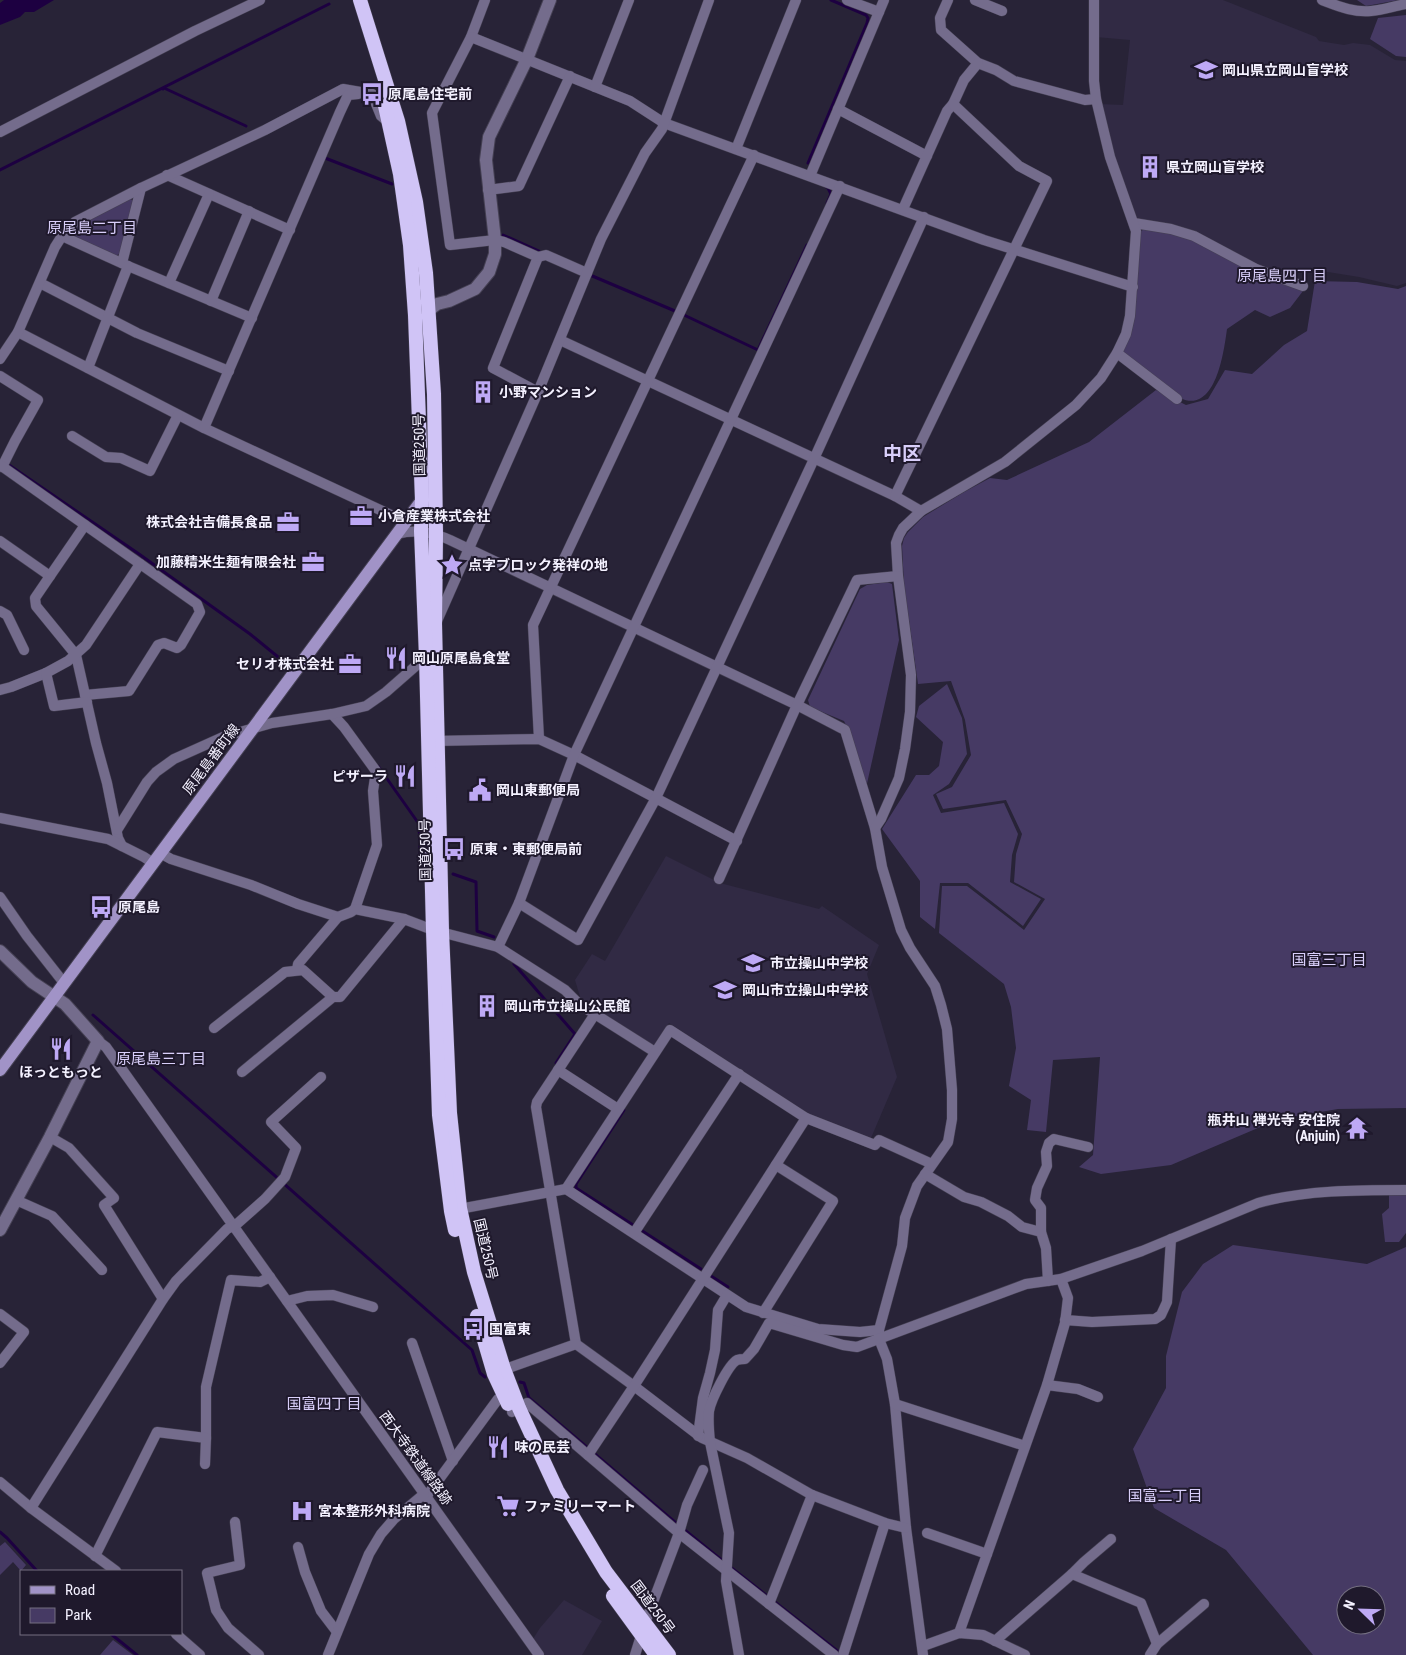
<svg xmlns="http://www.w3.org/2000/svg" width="1406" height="1655" viewBox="0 0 1406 1655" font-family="'Roboto Condensed','Noto Sans JP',sans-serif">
<rect width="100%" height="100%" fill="#282337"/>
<!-- built -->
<g fill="#312a44">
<polygon points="1097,0 1223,0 1316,37 1319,41 1344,45 1353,43 1370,45 1395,60 1406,61 1406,283 1397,286 1359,277 1328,272 1283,273 1136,219 1110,144 1099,104 1123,105 1130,40 1096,37"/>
<polygon points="666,856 720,883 819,909 822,906 879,945 867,974 897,1077 871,1138 809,1114 669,1023 655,1044 649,1045 581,1000 575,980 592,954 605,961"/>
<polygon points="564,1600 602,1621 582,1655 545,1655 533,1639 540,1628"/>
</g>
<!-- green -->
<g fill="#463a64" fill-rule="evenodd">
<polygon points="1357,0 1399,0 1366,6"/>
<polygon points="1406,15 1406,57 1396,56 1370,39 1378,18"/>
<polygon points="130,198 134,202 120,253 116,256 68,235 77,226"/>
<path d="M1146,228L1190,237L1303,291L1290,308L1270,317L1255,310L1227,329C1224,351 1216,415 1180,398C1175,396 1169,390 1164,387C1150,376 1135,365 1121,354L1138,233Z"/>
<polygon points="1315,281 1357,282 1398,289 1406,286 1406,1108 1338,1109 1279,1119 1171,1165 1101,1174 1079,1167 1093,1155 1100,1057 1053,1060 1046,1132 1027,1130 1031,1100 1009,1086 1016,1048 1011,1007 1004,984 939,933 942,886 967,886 1024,930 1045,899 1014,882 1016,854 1022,834 1006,800 943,809 936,794 952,787 971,755 965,720 951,681 918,684 904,585 902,546 904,538 908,532 923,517 964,492 990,478 1007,480 1089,442 1156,390 1186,405 1208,399 1225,370 1252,374 1284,345 1307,331"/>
<polygon points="887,582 892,584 899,640 866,788 849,731 844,721 810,707 808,700 860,589 867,585"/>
<polygon points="947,684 962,718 967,754 949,784 933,795 941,813 1004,803 1018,834 1012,855 1010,882 1041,899 1023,926 968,883 940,883 935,929 920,917 920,881 882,829 916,775 929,775 939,766 943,742 916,717 919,706"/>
<polygon points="1389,1193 1406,1193 1406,1233 1399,1242 1385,1242 1382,1214 1389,1208"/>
<path d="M1233,1245L1367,1264L1406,1247V1655H1313L1226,1550L1154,1508L1133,1449L1166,1388V1356L1182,1292L1203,1264ZM1346,1595H1376V1625H1346Z"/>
<polygon points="5,1542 26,1565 21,1571 13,1562 0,1575 0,1546"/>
<polygon points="113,1640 133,1655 100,1655"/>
</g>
<!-- water -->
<polygon fill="#1d0041" points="4,0 54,0 34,12 25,12 20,17 0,25 0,3"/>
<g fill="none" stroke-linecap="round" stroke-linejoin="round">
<!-- stream -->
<g stroke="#1d0041" stroke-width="3">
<polyline points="163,89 164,88 246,126"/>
<polyline points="325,158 392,184"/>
<polyline points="808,163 867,23 868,18 866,15 831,0"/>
<polyline points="0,170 329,4"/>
<polyline points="826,187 828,188 831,194 827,203"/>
<polyline points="503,235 539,251"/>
<polyline points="590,275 675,311"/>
<polyline points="684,315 758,350 807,245"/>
<polyline points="9,465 139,554 250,634 283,661"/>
<polyline points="378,766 419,824 421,875"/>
<polyline points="453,874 476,882 477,931 494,937"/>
<polyline points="514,964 575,1034 556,1063 557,1064"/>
<polyline points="93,1015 472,1350 480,1373 485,1377"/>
<polyline points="624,1110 576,1184 576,1188 701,1269"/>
<polyline points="711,1276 728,1287"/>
<polyline points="520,1382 524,1383 529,1398 670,1518 724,1562"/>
<polyline points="0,1532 7,1538 37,1571"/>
<polyline points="729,1566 840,1653"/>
<polyline points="111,1634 137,1655"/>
</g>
<defs>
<g id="minor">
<polyline points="485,0 471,37 432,113 450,245 495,240 504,242 538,257 493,368 538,392"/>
<polyline points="847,0 879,12"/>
<polyline points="948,0 940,18 941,30 978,63 996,70 1014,81 1085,100 1096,99"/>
<polyline points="975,0 1002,11"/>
<path d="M1322,0C1338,6 1354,13 1371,11C1383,10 1394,6 1406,4"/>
<polyline points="471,37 630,101 664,123 984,240 1133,287"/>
<polyline points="595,87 629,0"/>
<polyline points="372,94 381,116 387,121"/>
<polyline points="838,109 927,156"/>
<polyline points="0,132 195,31 260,0"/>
<polyline points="736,149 796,0"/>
<polyline points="167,175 290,230"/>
<polyline points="810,176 884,0"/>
<polyline points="488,190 519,186 570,76"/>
<polyline points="903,209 947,111 953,104 964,80 978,63"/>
<polyline points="1134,223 1171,229 1194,236 1256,269 1303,286"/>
<polyline points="62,236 128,266 252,318"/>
<polyline points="538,257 546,255 587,273"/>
<polyline points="122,263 141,188"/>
<polyline points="40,283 137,333 229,371"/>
<polyline points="169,283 209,194"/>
<polyline points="211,301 249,211"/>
<polyline points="18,332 204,428 406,522"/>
<polyline points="560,340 895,496 921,511"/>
<polyline points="1117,353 1177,399"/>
<polyline points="0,359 18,332 55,247 62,236 75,222 141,188 265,130 343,89 372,94"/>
<polyline points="88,368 128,266"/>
<polyline points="0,376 38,400 15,441 2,467"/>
<polyline points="204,428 340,112 348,95 358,94"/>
<polyline points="72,436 106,457 121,458 150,471 178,415"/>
<polyline points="0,465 197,604 200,612 181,645 177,648 164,643 158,645 129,691 85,695"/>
<polyline points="895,496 1047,181 1019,166 953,104"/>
<path d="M397,534C416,529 432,532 450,540L797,705L845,730L875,828L882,867L901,930L910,948L935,986L941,1005L947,1029L952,1090V1119L948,1142L917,1186L905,1218L902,1246L879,1330V1339L887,1359L895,1404L906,1528L923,1655"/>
<polyline points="0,541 50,576 35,598 36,606 76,655 96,743 107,783 118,838 122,846"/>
<polyline points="50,576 85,525"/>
<polyline points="0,611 7,615 24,650"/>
<polyline points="437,621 538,392 601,239 645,153 662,129 709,0"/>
<polyline points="0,690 11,687 46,673"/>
<polyline points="87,702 54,706 46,673 68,661 86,645 140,564"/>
<polyline points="332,714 344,727 376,771 373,791 377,845 355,909"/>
<polyline points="539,739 533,625 754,155"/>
<polyline points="433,741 539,739 574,755 737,841"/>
<polyline points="0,818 108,839 144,857 153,863"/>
<polyline points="875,828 881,819 899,778 905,749 910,712 911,675 898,576 896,543 899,535 903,528 921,511 1005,462 1076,405 1101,378 1117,353 1126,334 1130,316 1136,231 1110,157 1096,99 1094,81 1094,0"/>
<polyline points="117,830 147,782 156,772 174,759 223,737 272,723 332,714 366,706 386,692 426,657"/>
<polyline points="160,853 171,859 251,885 298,904 338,917"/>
<polyline points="719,879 797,705 857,580 898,576"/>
<polyline points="0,897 27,936 64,983"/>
<polyline points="519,903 578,940 656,798 814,459 924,217"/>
<polyline points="498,947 519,903 574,755 840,186"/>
<polyline points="297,970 298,964 338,917 351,912 355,909 404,919"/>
<polyline points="595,1014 537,1102 536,1107 576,1344 634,1386 702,1438 747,1458 812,1495 885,1523 906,1528"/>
<polyline points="214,1028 285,972 303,970 333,997"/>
<polyline points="98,1041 106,1047 539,1655"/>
<polyline points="558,1070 618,1109"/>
<polyline points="242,1072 333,997 340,997 404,919 433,930 498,947 565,990 579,1004 655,1052"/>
<polyline points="50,1137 69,1148 114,1198 104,1205 163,1299"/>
<polyline points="925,1174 964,1197 981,1202 1008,1216 1022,1227 1041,1232 1046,1248 1048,1281"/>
<polyline points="566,1189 670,1030 806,1118 875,1145 879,1140 932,1164"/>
<polyline points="16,1200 52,1216 102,1270"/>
<polyline points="454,1210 566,1189 746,1307 818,1329 860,1332 879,1330"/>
<polyline points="1041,1232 1041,1208 1035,1200 1037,1188 1047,1166 1046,1152 1049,1143 1054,1139 1088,1147"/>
<polyline points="634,1233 739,1074"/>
<polyline points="287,1301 307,1296 333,1295 373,1307"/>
<polyline points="763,1313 833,1201 776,1165"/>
<polyline points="0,1314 24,1332 0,1363"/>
<polyline points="1065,1320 1092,1322 1155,1319 1161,1315 1167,1302 1171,1239"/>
<polyline points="412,1343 453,1461"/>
<polyline points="500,1371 576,1344"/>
<polyline points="1047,1385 1078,1389 1098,1397"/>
<polyline points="895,1404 1025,1446"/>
<polyline points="512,1412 527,1403 679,1533 834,1655"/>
<polyline points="698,1436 703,1398 710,1373 715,1350 718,1310 727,1295"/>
<polyline points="206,1438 206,1387 231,1280 260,1282 270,1277"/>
<polyline points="588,1455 634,1386 806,1118"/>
<polyline points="0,1482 31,1508 116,1571"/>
<polyline points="426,1497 498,1399 504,1396"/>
<polyline points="31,1508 163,1299 176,1281 227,1229 238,1223 265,1199 285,1177 296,1148 271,1122 321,1077"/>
<polyline points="235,1522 240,1565 207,1573 216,1610 228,1628 259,1655"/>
<polyline points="927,1533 987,1554"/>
<polyline points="298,1547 305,1572 321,1611 337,1632"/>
<polyline points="95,1556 157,1432 206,1438 205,1464"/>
<polyline points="1072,1574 1084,1562 1111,1539"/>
<polyline points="769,1604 812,1495"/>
<polyline points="959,1633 1047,1385 1065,1323 1068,1298 1061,1279"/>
<polyline points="176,1634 200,1655"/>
<polyline points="995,1641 1072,1574 1141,1603 1157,1644"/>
<polyline points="923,1646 959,1633 983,1635 1025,1655"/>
<polyline points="328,1655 369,1554 381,1534 394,1519 424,1494"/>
<polyline points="635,1655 645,1623 679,1533 687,1505 703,1470"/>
<path d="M739,1655L726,1581L729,1533L710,1442C709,1432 708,1421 709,1411C711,1400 728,1365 737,1360C740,1359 742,1359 745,1359L754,1349L769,1323L843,1345L857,1347L1026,1284L1061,1279L1142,1251L1258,1203C1304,1190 1358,1190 1406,1190"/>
<polyline points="843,1655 885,1523"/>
<polyline points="1150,1655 1157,1644 1204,1604"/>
</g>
<g id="tertiary">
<polyline points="428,311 437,304 449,301 475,289 489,272 495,254 495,240 486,160 489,137 527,59 550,0"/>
<polyline points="0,951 32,982 65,1004 98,1041 50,1137 0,1230"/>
</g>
<polyline id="secondary" points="0,1070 422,500 430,485 433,472"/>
<g id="trunk">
<polyline points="360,0 398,121 416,202 426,273 434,394 436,534 435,624 442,932 450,1113 460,1208 474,1272 504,1369 519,1408 557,1490 606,1572 669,1655"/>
<polyline points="385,106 400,174 410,245 415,315 422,500 421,531 426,657 433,930 439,1115 451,1211 455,1230"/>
<polyline points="477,1316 494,1374 508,1404"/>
<polyline points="613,1596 656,1655"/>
</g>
</defs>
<!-- minor casing -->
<use href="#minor" stroke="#454053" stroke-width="11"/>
<!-- tertiary casing -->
<use href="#tertiary" stroke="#454053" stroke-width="14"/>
<!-- secondary casing -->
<use href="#secondary" stroke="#454053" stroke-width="14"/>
<!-- trunk casing -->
<use href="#trunk" stroke="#454053" stroke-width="15"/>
<!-- minor -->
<use href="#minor" stroke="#746c8c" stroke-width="10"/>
<!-- tertiary -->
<use href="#tertiary" stroke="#746c8c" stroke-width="12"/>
<!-- secondary -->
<use href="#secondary" stroke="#a193c7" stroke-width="12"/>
<!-- trunk -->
<use href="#trunk" stroke="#d0c4f6" stroke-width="14"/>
</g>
<!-- icons -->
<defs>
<symbol id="school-bare" viewBox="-9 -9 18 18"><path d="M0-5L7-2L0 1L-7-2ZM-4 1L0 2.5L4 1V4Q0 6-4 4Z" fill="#bea9f5" stroke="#1f192c" stroke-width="2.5" paint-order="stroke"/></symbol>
<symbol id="bus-bare" viewBox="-9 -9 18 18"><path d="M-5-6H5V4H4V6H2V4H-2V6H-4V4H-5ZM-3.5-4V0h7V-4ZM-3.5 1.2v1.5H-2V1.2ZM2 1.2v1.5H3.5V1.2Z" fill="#bea9f5" stroke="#1f192c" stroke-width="2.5" paint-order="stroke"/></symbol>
<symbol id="building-bare" viewBox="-9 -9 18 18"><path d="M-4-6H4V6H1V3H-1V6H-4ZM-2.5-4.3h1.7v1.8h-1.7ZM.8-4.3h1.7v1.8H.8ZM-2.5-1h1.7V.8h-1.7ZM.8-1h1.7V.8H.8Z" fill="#bea9f5" stroke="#1f192c" stroke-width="2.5" paint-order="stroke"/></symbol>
<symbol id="office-bare" viewBox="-9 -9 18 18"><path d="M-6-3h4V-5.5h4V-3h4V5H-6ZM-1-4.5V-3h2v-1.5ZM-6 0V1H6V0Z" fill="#bea9f5" stroke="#1f192c" stroke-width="2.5" paint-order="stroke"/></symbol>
<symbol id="sight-bare" viewBox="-9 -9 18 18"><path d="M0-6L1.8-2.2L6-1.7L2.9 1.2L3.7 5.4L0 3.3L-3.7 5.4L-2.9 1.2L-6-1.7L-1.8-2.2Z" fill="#bea9f5" stroke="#1f192c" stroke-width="2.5" paint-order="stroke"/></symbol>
<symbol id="restaurant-bare" viewBox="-9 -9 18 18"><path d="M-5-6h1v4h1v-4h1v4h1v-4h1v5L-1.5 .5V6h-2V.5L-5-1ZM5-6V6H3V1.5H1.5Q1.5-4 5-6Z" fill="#bea9f5" stroke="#1f192c" stroke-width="2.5" paint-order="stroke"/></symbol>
<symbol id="civic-bare" viewBox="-9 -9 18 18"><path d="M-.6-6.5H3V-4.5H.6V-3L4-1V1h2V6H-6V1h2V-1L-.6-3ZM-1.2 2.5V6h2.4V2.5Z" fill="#bea9f5" stroke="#1f192c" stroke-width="2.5" paint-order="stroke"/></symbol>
<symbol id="temple-bare" viewBox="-9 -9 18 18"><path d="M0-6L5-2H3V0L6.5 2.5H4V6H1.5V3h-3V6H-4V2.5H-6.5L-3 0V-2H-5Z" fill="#bea9f5" stroke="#1f192c" stroke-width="2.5" paint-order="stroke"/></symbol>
<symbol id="supermarket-bare" viewBox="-9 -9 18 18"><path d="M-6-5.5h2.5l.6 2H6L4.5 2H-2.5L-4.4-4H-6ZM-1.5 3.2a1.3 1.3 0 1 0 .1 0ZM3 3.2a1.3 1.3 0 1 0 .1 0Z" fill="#bea9f5" stroke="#1f192c" stroke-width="2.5" paint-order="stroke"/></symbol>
<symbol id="hospital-bare" viewBox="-9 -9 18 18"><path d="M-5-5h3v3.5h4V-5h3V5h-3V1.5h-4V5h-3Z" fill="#bea9f5" stroke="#1f192c" stroke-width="2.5" paint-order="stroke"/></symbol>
</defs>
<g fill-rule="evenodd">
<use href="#school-bare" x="1190" y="54" width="32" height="32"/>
<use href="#bus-bare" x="356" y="78" width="32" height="32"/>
<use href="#building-bare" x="1134" y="151" width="32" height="32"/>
<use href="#building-bare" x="467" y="376" width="32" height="32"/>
<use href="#office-bare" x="345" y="500" width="32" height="32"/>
<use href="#office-bare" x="272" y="506" width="32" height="32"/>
<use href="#office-bare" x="297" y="546" width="32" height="32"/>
<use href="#sight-bare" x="436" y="549" width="32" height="32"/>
<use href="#restaurant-bare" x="380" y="642" width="32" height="32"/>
<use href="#office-bare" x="334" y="648" width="32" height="32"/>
<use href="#restaurant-bare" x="389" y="760" width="32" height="32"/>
<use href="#civic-bare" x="464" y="774" width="32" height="32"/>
<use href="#bus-bare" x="438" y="833" width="32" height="32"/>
<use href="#bus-bare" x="85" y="891" width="32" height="32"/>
<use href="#school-bare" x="737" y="947" width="32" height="32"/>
<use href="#school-bare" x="709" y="974" width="32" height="32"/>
<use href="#building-bare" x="471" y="990" width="32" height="32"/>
<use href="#restaurant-bare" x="45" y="1033" width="32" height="32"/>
<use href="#temple-bare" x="1341" y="1112" width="32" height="32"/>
<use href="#bus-bare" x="457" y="1313" width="32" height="32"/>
<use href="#restaurant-bare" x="482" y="1431" width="32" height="32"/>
<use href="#supermarket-bare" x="492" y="1490" width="32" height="32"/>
<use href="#hospital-bare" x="286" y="1495" width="32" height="32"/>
</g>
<g text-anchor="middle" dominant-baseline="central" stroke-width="4" stroke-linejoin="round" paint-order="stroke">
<!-- poi labels -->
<g font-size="14" font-weight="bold" fill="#f4f1ff" stroke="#1f192c" text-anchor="start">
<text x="1222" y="70">岡山県立岡山盲学校</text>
<text x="388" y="94">原尾島住宅前</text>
<text x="1166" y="167">県立岡山盲学校</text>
<text x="499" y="392">小野マンション</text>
<text x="378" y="516">小倉産業株式会社</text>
<text x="272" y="522" text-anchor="end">株式会社吉備長食品</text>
<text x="296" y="562" text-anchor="end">加藤精米生麺有限会社</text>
<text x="468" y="565">点字ブロック発祥の地</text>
<text x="412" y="658">岡山原尾島食堂</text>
<text x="334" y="664" text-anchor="end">セリオ株式会社</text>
<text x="388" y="776" text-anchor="end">ピザーラ</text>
<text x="496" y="790">岡山東郵便局</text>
<text x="470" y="849">原東・東郵便局前</text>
<text x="118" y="907">原尾島</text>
<text x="770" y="963">市立操山中学校</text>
<text x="742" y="990">岡山市立操山中学校</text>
<text x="504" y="1006">岡山市立操山公民館</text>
<text x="61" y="1072" text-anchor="middle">ほっともっと</text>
<text x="1340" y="1120" text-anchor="end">瓶井山 禅光寺 安住院<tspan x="1340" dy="16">(Anjuin)</tspan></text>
<text x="489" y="1329">国富東</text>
<text x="514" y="1447">味の民芸</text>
<text x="524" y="1506">ファミリーマート</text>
<text x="318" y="1511">宮本整形外科病院</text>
</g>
<!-- street labels -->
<g font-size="14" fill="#f4f1ff" stroke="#1f192c">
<text transform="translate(419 445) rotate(-91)">国道250号</text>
<text transform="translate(211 759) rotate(-53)">原尾島番町線</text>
<text transform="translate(425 850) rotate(-91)">国道250号</text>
<text transform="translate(486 1249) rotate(77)">国道250号</text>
<text transform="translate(416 1458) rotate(54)">西大寺鉄道線路跡</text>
<text transform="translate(653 1607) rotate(53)">国道250号</text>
</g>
<!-- neighbourhood labels -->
<g font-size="15" fill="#d9cffa" stroke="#1f192c">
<text x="92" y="228">原尾島二丁目</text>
<text x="1282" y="276">原尾島四丁目</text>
<text x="1329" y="960">国富三丁目</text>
<text x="161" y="1059">原尾島三丁目</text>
<text x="324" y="1404">国富四丁目</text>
<text x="1165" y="1496">国富二丁目</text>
</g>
<!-- district labels -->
<g font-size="19" font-weight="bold" fill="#d9cffa" stroke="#1f192c">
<text x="902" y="453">中区</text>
</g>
</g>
<!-- legend -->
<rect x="20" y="1570" width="162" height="65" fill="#1f192c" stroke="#746f80"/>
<rect x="30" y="1586" width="25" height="8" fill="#a193c7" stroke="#746f80"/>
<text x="65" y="1595" font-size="15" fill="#f4f1ff">Road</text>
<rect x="30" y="1608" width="25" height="15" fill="#463a64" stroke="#746f80"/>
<text x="65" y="1620" font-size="15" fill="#f4f1ff">Park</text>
<!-- north arrow -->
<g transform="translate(1361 1610) rotate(293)"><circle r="24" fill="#1f192c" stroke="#746f80"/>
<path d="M0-4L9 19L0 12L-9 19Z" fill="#bea9f5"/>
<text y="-8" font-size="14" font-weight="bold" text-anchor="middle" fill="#f4f1ff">N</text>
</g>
</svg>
